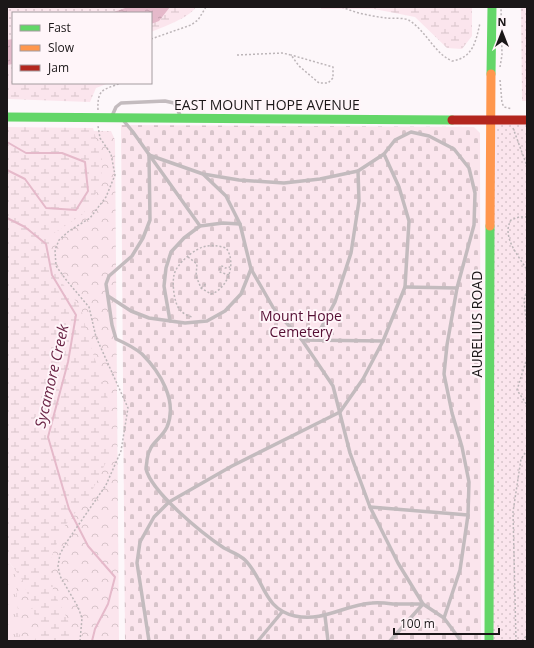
<svg xmlns="http://www.w3.org/2000/svg" width="534" height="648" viewBox="0 0 534 648" font-family="'Open Sans',sans-serif">
<defs>
<pattern id="grass-tufts" width="24" height="20" patternUnits="userSpaceOnUse"><rect width="24" height="20" fill="#fbe5ed"/><path d="M3 7l-1-3M5 7V3M7 7l1-3M15 17l-1-3M17 17v-4M19 17l1-3" fill="none" stroke="#d7c4ca"/></pattern>
<pattern id="forest-crowns" width="20" height="18" patternUnits="userSpaceOnUse"><rect width="20" height="18" fill="#fbe5ed"/><path d="M2 6a3 3 0 1 1 6 0M12 15a3 3 0 1 1 6 0" fill="none" stroke="#d7c4ca"/></pattern>
<pattern id="wetland-marsh" width="20" height="14" patternUnits="userSpaceOnUse"><rect width="20" height="14" fill="#fbe5ed"/><path d="M1 5h8M5 5V1M11 12h8M15 12V8" fill="none" stroke="#d7c4ca"/></pattern>
<pattern id="cemetery-stones" width="16" height="16" patternUnits="userSpaceOnUse"><rect width="16" height="16" fill="#fbe5ed"/><path d="M2 7V4a2 2 0 0 1 4 0v3zM10 15v-3a2 2 0 0 1 4 0v3z" fill="#d7c4ca"/></pattern>
<pattern id="park-dots" width="8" height="8" patternUnits="userSpaceOnUse"><rect width="8" height="8" fill="#fbe5ed"/><path d="M2 2h.1M6 6h.1" fill="none" stroke="#d7c4ca" stroke-width="1.8" stroke-linecap="round"/></pattern>
<pattern id="water-ripples" width="26" height="14" patternUnits="userSpaceOnUse"><rect width="26" height="14" fill="#e5b9ca"/><path d="M2 4q2-2 4 0t4 0M15 11q2-2 4 0t4 0" fill="none" stroke="#c49ead"/></pattern>
</defs>
<rect width="100%" height="100%" fill="#fdf7fa"/>
<!-- grass -->
<polygon fill="url(#grass-tufts)" points="7,559 23,581 34,641 7,641"/>
<!-- forest -->
<g fill="url(#forest-crowns)">
<rect x="321" y="7" width="102" height="2"/>
<polygon points="7,130 111,131 115,140 119,641 20,641 7,447"/>
</g>
<!-- wetland -->
<g fill="url(#wetland-marsh)">
<path d="M7,7H196C189,18 163,27 151,32V13H13V83H109L96,88L90,102L7,99Z"/>
<polygon points="364,7 472,7 472,36 462,49 447,48 415,17"/>
<polygon points="7,127 93,128 102,160 101,185 83,214 51,235 51,253 60,280 81,308 89,341 111,408 111,452 91,493 63,528 51,558 53,591 68,620 71,641 34,641 40,631 23,581 7,559"/>
</g>
<!-- cemetery -->
<polygon fill="url(#cemetery-stones)" points="121,125 474,127 480,133 481,641 125,641"/>
<!-- park -->
<g fill="url(#park-dots)">
<polygon points="7,7 153,7 144,13 13,13 13,49 7,50"/>
<polygon points="521,7 527,7 527,101 522,101"/>
<polygon points="490,119 527,120 527,641 489,641"/>
</g>
<!-- water -->
<g fill="url(#water-ripples)">
<polygon points="128,7 170,7 159,21 151,24 151,13 111,13"/>
<polygon points="13,39 13,64 7,65 7,40"/>
</g>
<g fill="none" stroke-linecap="round" stroke-linejoin="round">
<!-- stream -->
<g stroke="#e5b9ca" stroke-width="2">
<polyline points="7,142 26,153 62,153 85,162 88,191 76,210 46,208 25,179 7,170"/>
<polyline points="7,218 25,227 46,244 52,275 76,315 68,362 48,437 69,509 88,546 115,577 108,604 95,629 92,641"/>
</g>
<!-- path -->
<g stroke="#bcb5b8" stroke-width="1.5" stroke-dasharray="2 2" stroke-linecap="butt">
<path d="M342,7C355,13 371,16 386,18C393,19 405,17 410,21C427,32 434,53 452,61C473,58 476,41 480,23"/>
<polyline points="151,39 191,25 198,20 206,7"/>
<polyline points="237,55 282,53 291,55 299,66 319,83 328,83 333,78 333,67 291,55"/>
<polyline points="500,67 502,55 501,7"/>
<polyline points="500,80 502,103 504,107 512,109"/>
<path d="M98,110C97,88 104,90 121,83"/>
<polyline points="513,128 527,166"/>
<path d="M527,217H519L511,220C501,237 519,256 527,270"/>
<path d="M188,257L197,264L196,276L201,288L211,294C228,289 237,262 226,248C220,246 214,245 207,246C196,247 176,264 174,275C172,284 174,305 181,311C184,314 188,316 192,317"/>
<polyline points="229,275 220,272 219,270 222,266 225,268 230,267"/>
<polyline points="201,288 207,283"/>
<polyline points="527,290 524,300 527,328"/>
<polyline points="527,358 517,390 527,405"/>
<polyline points="80,641 82,618 78,607 60,576 58,566 60,554 66,543 106,485 121,451 128,408 96,337 89,307 67,281 56,266 55,250 59,240 69,231 90,218 106,197 115,175 111,154 100,138 98,126"/>
<polyline points="516,641 513,512 521,459 527,450"/>
<polyline points="522,641 527,635"/>
</g>
<!-- lane -->
<g stroke="#c3bbbe" stroke-width="3.5">
<polyline points="112,116 116,107 121,103 165,101 174,103 181,117"/>
<polyline points="123,120 133,132 200,226"/>
<polyline points="149,155 203,174 239,180 284,183 320,179 358,171 384,154 395,140 411,132 429,136 454,149 469,168 475,193 474,225 457,288 447,345 444,374 452,413 462,447 469,482 468,515 460,570 444,618 461,641"/>
<path d="M149,155L150,220L143,238L132,256L109,276L106,284L112,325L116,339C125,343 135,348 142,354C160,372 178,401 167,427C161,440 149,442 147,460C147,463 146,466 146,469C152,493 203,534 224,548C231,552 239,554 245,560C265,580 263,609 295,616C324,622 344,605 372,603C379,602 386,603 393,604C403,604 413,604 423,604L390,641"/>
<polyline points="358,171 359,201 351,253 335,302 320,330 302,340 383,341"/>
<polyline points="204,175 226,196 240,224 251,269 274,309 302,340 333,386 350,453 370,507 398,563 423,604 444,618"/>
<polyline points="405,287 457,288"/>
<polyline points="108,296 131,311 149,318 185,323 207,321 225,311 241,294 251,269"/>
<polyline points="170,321 164,286 166,268 171,252 184,238 200,226 223,223 240,224"/>
<polyline points="370,507 468,515"/>
<polyline points="325,616 328,641"/>
<polyline points="149,641 137,563 140,542 154,517 169,502 232,466 340,412 363,379 383,341 405,287 409,221 399,187 384,154"/>
<polyline points="258,641 282,612"/>
</g>
<!-- fast -->
<g stroke="#63d668" stroke-width="9">
<polyline points="491,74 492,7"/>
<polyline points="7,117 452,120"/>
<polyline points="489,641 490,226"/>
</g>
<!-- slow -->
<polyline stroke="#ff974d" stroke-width="9" points="490,226 491,74"/>
<!-- jam -->
<polyline stroke="#b3261e" stroke-width="9" points="452,120 527,120"/>
</g>
<g text-anchor="middle" dominant-baseline="central" stroke-width="4" stroke-linejoin="round" paint-order="stroke">
<!-- street labels -->
<g font-size="14" fill="#1b1718" stroke="#fff5f9">
<text x="267" y="104">EAST MOUNT HOPE AVENUE</text>
<text transform="translate(476 324) rotate(-90)">AURELIUS ROAD</text>
</g>
<!-- park labels -->
<g font-size="14" fill="#550e33" stroke="#fff5f9">
<text x="301" y="315">Mount Hope<tspan x="301" dy="16">Cemetery</tspan></text>
</g>
<!-- water labels -->
<g font-size="15" font-style="italic" fill="#6a2445" stroke="#fff5f9">
<text transform="translate(51 376) rotate(-77)">Sycamore Creek</text>
</g>
</g>
<!-- border -->
<rect width="534" height="648" fill="none" stroke="#1b1718" stroke-width="16"/>
<!-- legend -->
<rect x="12" y="12" width="140" height="72" fill="#fff5f9" stroke="#a49c9f"/>
<rect x="20" y="25" width="20" height="6" fill="#63d668" stroke="#a49c9f"/>
<text x="48" y="32" font-size="12" fill="#1b1718">Fast</text>
<rect x="20" y="45" width="20" height="6" fill="#ff974d" stroke="#a49c9f"/>
<text x="48" y="52" font-size="12" fill="#1b1718">Slow</text>
<rect x="20" y="65" width="20" height="6" fill="#b3261e" stroke="#a49c9f"/>
<text x="48" y="72" font-size="12" fill="#1b1718">Jam</text>
<!-- north arrow -->
<g transform="translate(502 32)" stroke="#fff5f9" stroke-width="3" paint-order="stroke">
<path d="M0-3L7 15L0 10L-7 15Z" fill="#1b1718"/>
<text y="-6" font-size="11" font-weight="bold" text-anchor="middle" fill="#1b1718">N</text>
</g>
<!-- scale -->
<path d="M394 628v6h105v-6" fill="none" stroke="#1b1718" stroke-width="2"/>
<text x="400" y="628" font-size="12" fill="#1b1718" stroke="#fff5f9" stroke-width="3" paint-order="stroke">100 m</text>
</svg>
